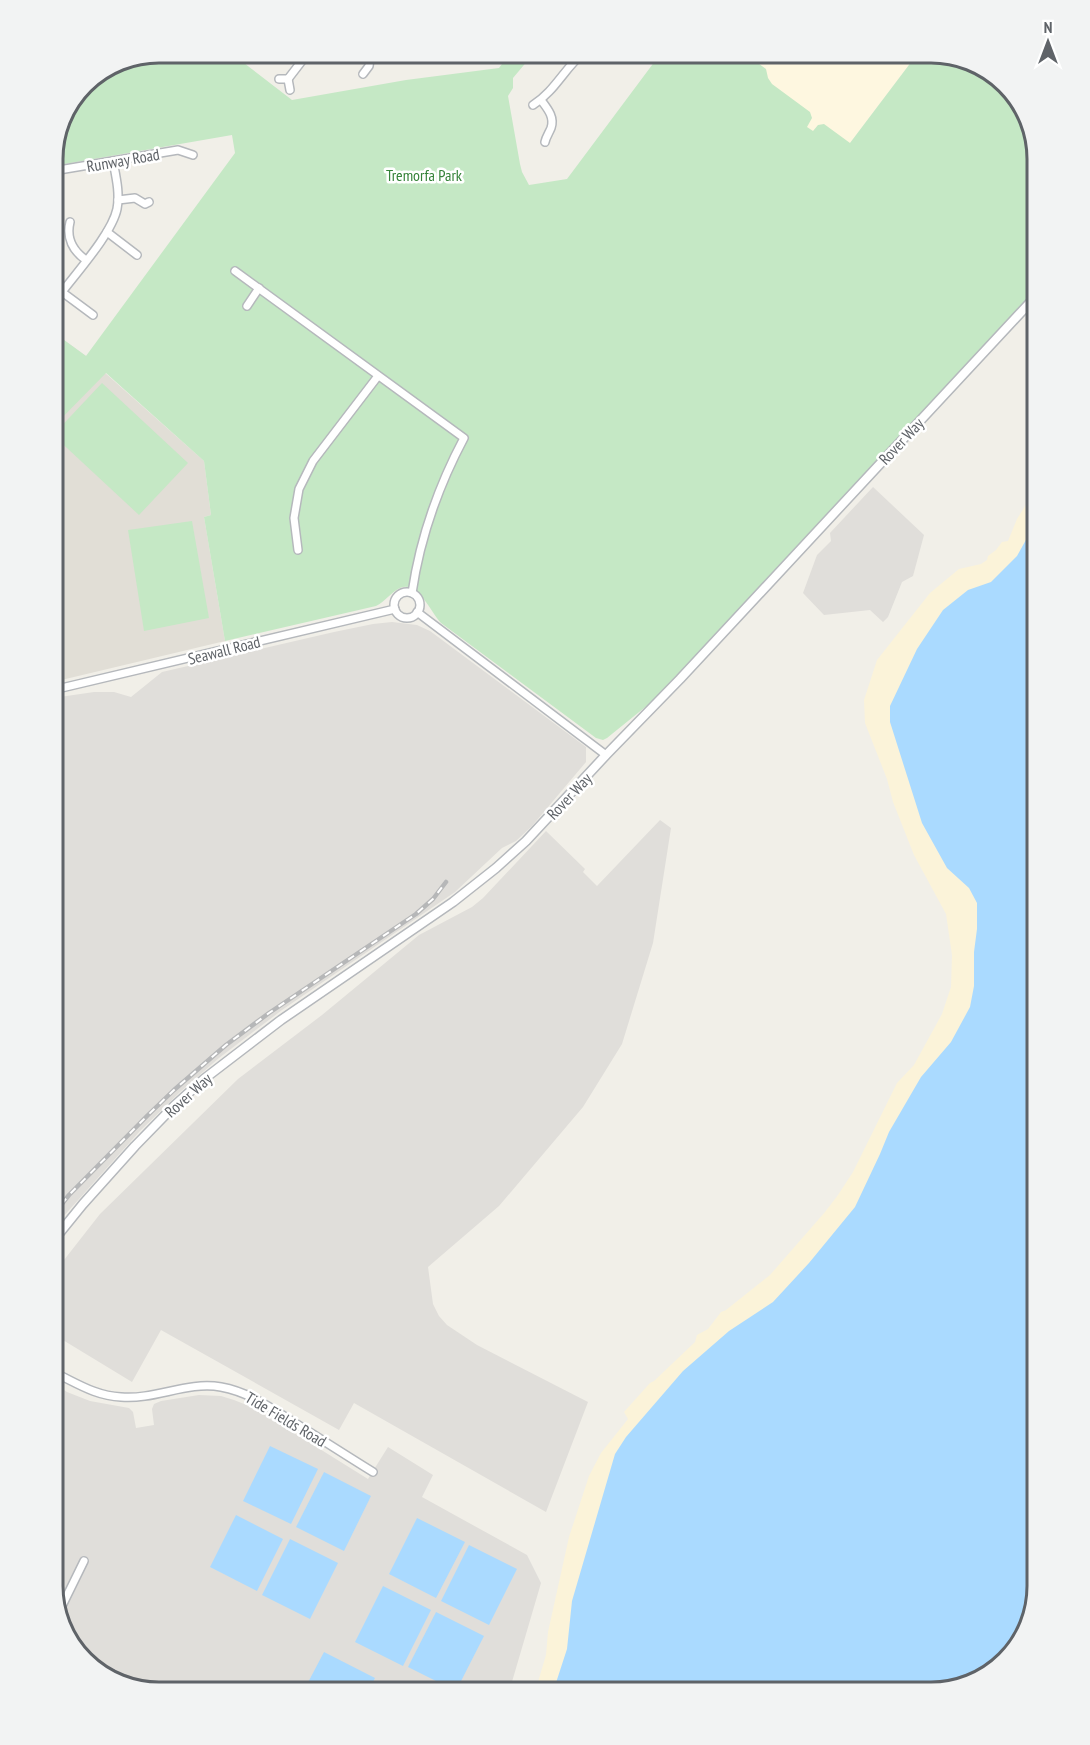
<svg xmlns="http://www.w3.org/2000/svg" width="1090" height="1745" viewBox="0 0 1090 1745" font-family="'PT Sans Narrow',sans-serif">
<rect width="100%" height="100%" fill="#f1efe8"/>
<!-- commercial -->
<polygon fill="#fef7e0" points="715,53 918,53 850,143 812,134"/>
<!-- industrial -->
<g fill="#e0deda">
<polygon points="873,487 924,535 913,576 902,582 888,617 883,622 870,610 824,615 803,593 817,555 831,541 830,533"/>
<polygon points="392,622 417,625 430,631 586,747 586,762 532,826 516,841 502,848 455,892 282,1010 219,1058 180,1092 140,1131 53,1228 53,698 94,692 114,692 131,697 162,672 334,632 373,624"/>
<polygon points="660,820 671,828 653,943 622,1044 583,1107 499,1206 428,1267 433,1304 439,1316 447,1325 477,1345 588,1402 546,1512 354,1403 339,1430 161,1330 132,1382 53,1334 53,1288 64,1260 100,1214 238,1079 322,1015 419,935 472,907 483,898 546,831 585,869 583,872 597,886"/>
<polygon points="53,1383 67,1392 90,1401 129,1408 133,1412 136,1428 154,1425 152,1409 154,1404 161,1401 199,1395 221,1396 234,1400 254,1408 368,1479 388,1447 433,1475 422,1497 527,1555 541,1583 509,1692 153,1692 100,1675 64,1633 53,1586"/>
</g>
<!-- education -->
<polygon fill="#e1ded6" points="53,332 86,356 204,461 211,515 204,517 225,641 53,682"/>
<!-- green -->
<g fill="#c5e8c5">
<path d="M159,53H231L292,100L406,80L499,68L510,53H534L513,78V88L508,96L520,164L522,172L529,185L567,179L661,53H744L766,69L768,78L772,84L810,112L812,118L807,127L813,131L818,125L824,124L850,143L918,53H938L990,70L1026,112L1037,159V289L654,700L607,738L603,740L596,738L441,623C431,613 418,580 400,588C391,592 385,602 376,606L225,641L204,517L211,515L204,461L106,373L53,427V332L86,356L235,153L232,135L53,166V153L84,84L119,61Z"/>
<polygon points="102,383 188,463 139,515 53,435"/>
<polygon points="192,521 209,618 144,631 128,530"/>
</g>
<!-- sand -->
<polygon fill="#fbf3d9" points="1037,480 1037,565 964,864 1002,973 580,1692 535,1692 546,1655 548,1632 569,1537 589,1476 601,1453 628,1419 624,1412 650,1383 654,1381 695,1342 697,1335 708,1329 721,1312 726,1310 770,1275 825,1212 838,1195 853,1172 897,1083 914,1065 942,1014 951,987 952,955 946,914 914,855 893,802 887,779 865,723 864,700 877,660 930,593 959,569 981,564 987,560 988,556 996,550 1002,542 1008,541 1017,519 1034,492 1034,488"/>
<!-- water -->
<g fill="#aadaff">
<polygon points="1037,520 1037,1586 1023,1639 978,1681 931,1692 553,1692 567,1649 572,1601 615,1454 626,1437 683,1371 729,1331 773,1302 809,1263 855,1207 880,1154 889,1132 921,1077 951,1042 970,1007 974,986 974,952 977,929 977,903 969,888 947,868 922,823 890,722 890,706 917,649 943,610 968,590 991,582 1017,556"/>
<polygon points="270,1446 318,1469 291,1524 243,1501"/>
<polygon points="324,1472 371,1496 344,1551 296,1527"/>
<polygon points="236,1515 283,1539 257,1591 210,1567"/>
<polygon points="417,1518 465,1542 436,1598 389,1574"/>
<polygon points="290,1539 338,1563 310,1619 262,1595"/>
<polygon points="469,1545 517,1569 489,1625 441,1601"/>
<polygon points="383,1586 431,1610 403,1666 355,1642"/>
<polygon points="436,1612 484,1636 456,1691 408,1667"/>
<polygon points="324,1652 375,1678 368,1692 303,1692"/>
</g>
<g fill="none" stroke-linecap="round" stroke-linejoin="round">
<defs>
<g id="minor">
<polyline points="451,53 456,58"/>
<polyline points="363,74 369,66 371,53"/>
<polyline points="279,79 288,79"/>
<polyline points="288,79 308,53"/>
<polyline points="288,79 290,90"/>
<path d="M541,100C547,108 555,117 551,128C549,133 546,137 545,142"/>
<path d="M533,105C554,92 565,68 583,53"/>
<polyline points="53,171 178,150 193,155"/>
<polyline points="118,200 135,198 145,204 149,202"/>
<path d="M70,222C66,238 73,251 86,260"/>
<polyline points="107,232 137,255"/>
<path d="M235,271L464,438C438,487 420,538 412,593"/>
<polyline points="247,306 259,288"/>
<path d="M93,315L62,292C78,271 112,233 117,209C120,193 116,177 113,161"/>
<polyline points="298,550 294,518 299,489 313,461 378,376"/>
<circle cx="407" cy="605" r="13"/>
<polyline points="417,612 606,755"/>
<polyline points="53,690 395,609"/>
<path d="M53,1372C75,1382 95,1396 121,1397C155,1400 187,1381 221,1387C249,1392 271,1408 295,1423C321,1439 347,1456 373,1472"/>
<polyline points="59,1612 84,1561"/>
<polyline points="90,1663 139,1688"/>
<polyline points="187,1692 189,1688"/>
</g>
<polyline id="tertiary" points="53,1241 83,1204 135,1146 174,1106 204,1079 281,1020 453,902 496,868 526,841 606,755 680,679 1037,295"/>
</defs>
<!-- minor casing -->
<use href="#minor" stroke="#b5b8bc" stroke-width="10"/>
<!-- tertiary casing -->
<use href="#tertiary" stroke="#b5b8bc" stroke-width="11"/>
<!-- minor -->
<use href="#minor" stroke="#fff" stroke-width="7"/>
<!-- tertiary -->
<use href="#tertiary" stroke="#fff" stroke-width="8"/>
<defs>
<polyline id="rail" points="53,1215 69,1195 148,1115 174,1090 226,1045 269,1013 416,914 433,899 446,882"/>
</defs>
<!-- rail casing -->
<use href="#rail" stroke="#b6b7b8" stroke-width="4.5"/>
<!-- rail -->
<use href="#rail" stroke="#fff" stroke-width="2" stroke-dasharray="7" stroke-linecap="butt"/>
</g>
<g text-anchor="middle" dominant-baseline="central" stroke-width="5" stroke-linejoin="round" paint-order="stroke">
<!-- street labels -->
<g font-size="16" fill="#5f6368" stroke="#fff">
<text transform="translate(123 160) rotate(-10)">Runway Road</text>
<text transform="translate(901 441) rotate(-47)">Rover Way</text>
<text transform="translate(224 650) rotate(-14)">Seawall Road</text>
<text transform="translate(569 796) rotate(-47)">Rover Way</text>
<text transform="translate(188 1095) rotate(-42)">Rover Way</text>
<text transform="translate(286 1419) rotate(31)">Tide Fields Road</text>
</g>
<!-- park labels -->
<g font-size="16" fill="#348238" stroke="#fff">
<text x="424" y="175">Tremorfa Park</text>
</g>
</g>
<!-- crop -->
<path d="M0 0H1090V1745H0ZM159 63H931A96 96 0 0 1 1027 159V1586A96 96 0 0 1 931 1682H159A96 96 0 0 1 63 1586V159A96 96 0 0 1 159 63Z" fill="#f2f3f3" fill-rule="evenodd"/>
<path fill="none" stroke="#5f6368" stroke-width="3" d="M159 63H931A96 96 0 0 1 1027 159V1586A96 96 0 0 1 931 1682H159A96 96 0 0 1 63 1586V159A96 96 0 0 1 159 63Z"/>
<!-- north arrow -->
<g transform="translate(1048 42)" stroke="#ffffff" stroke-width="4.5" paint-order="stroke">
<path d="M0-4.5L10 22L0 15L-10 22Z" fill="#5f6368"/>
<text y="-9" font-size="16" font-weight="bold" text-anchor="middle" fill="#5f6368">N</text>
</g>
</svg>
